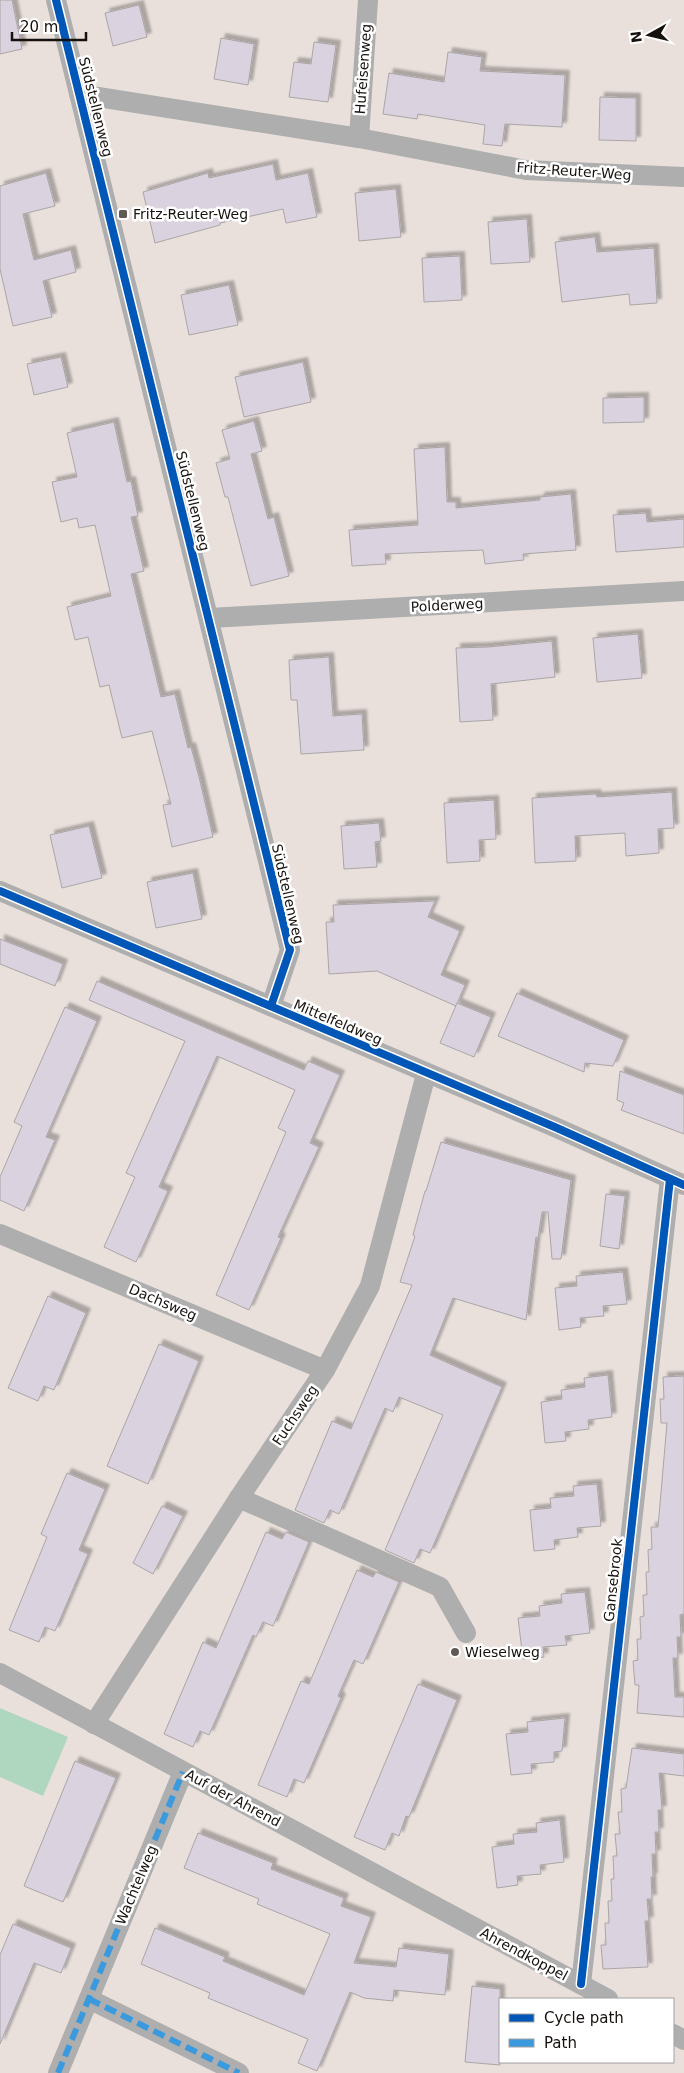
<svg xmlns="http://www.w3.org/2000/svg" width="684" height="2073" viewBox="0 0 684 2073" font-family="'DejaVu Sans',sans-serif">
<defs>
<filter id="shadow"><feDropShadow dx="4.5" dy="-4.5" stdDeviation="1" flood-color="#0004"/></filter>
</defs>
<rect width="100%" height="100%" fill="#e9e0dc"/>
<!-- green -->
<polygon fill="#afd7bf" points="0,1708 68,1737 43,1796 0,1777"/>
<!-- building -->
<g fill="#dad3df" stroke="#aaa5a6" filter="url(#shadow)">
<polygon points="0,0 12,0 22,49 0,54"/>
<polygon points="139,5 147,37 113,46 105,13"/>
<polygon points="221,38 254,44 248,85 214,79"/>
<polygon points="314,42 336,45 328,102 289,97 294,62 311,64"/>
<polygon points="448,52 482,57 480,71 565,75 562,127 505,124 502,146 483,144 485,125 418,114 417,119 383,114 389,73 444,82"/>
<polygon points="600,97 636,98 636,141 599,140"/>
<polygon points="273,164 276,180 308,173 317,217 286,223 283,209 220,223 220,225 155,243 143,192 208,173 209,178"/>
<polygon points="46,173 55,206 23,214 34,260 71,250 76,272 43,281 52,317 13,326 0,269 0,186"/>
<polygon points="396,189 401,237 359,241 355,193"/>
<polygon points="527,219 530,262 491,264 488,222"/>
<polygon points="595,237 597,252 654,248 657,303 630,305 629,294 562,302 555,242"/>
<polygon points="460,256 462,300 424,302 422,258"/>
<polygon points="229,285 238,325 189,335 181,295"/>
<polygon points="61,357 68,387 34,395 27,364"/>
<polygon points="303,362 311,402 244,417 235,377"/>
<polygon points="644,397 644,422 603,423 603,398"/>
<polygon points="254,421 262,451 251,454 268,519 274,517 289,576 251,586 228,497 225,497 216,463 230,459 222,430"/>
<polygon points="114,422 127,482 131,481 138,516 131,517 144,571 131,574 161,697 175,694 188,748 191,747 200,781 213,837 172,847 163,805 171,804 152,731 122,738 109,685 100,687 88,637 75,640 67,607 111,596 95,525 79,528 77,518 61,522 52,482 77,477 67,433"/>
<polygon points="445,447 447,502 456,502 456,508 540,500 540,497 571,494 576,550 523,554 524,560 485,564 483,550 385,554 386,564 352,566 349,530 418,525 414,449"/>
<polygon points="646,513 647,522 684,519 684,547 616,552 613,515"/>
<polygon points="638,634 642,678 597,682 593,638"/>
<polygon points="552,641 555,677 491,684 493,720 460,722 456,648 488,647"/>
<polygon points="329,657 333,716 362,714 364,750 301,754 297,700 291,700 289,660"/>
<polygon points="672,792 674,828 658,829 659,853 626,856 625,833 575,836 576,861 535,863 532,798 596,794 597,797"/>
<polygon points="494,800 496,839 479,840 480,861 447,863 444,803"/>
<polygon points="379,823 381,841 375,842 377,867 344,869 341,826"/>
<polygon points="89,826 102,878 62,888 50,835"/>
<polygon points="193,873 202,919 156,928 147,882"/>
<polygon points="435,901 428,917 460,931 441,975 465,985 456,1006 377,971 329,974 326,922 334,922 333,905"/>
<polygon points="0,939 63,964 55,986 0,964"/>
<polygon points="97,981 304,1070 308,1061 340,1075 310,1143 319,1147 278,1237 281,1238 249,1310 216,1295 286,1132 278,1128 295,1090 217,1056 159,1187 168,1191 136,1262 104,1247 135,1177 126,1173 185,1041 89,1000"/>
<polygon points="517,993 624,1040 613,1066 585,1063 584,1072 498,1036"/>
<polygon points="457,1003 491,1017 474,1057 440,1043"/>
<polygon points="65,1007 97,1021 46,1137 55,1140 24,1211 0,1200 0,1177 22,1126 14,1122"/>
<polygon points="620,1071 684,1095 684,1134 621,1110 624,1103 617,1100"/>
<polygon points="441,1142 571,1180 561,1259 552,1259 548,1212 542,1212 538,1238 536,1237 526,1320 453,1298 430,1355 502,1387 430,1553 420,1549 414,1563 385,1550 443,1415 399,1397 393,1412 385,1408 339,1514 330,1510 324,1523 295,1510 332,1421 351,1429 412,1285 400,1282 415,1236 413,1235 425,1191 426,1191"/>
<polygon points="606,1194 625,1196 619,1249 600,1246"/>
<polygon points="623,1272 627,1304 603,1306 604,1316 580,1318 581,1327 559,1330 555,1288 577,1286 576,1276"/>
<polygon points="48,1296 86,1313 54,1390 44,1386 38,1401 8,1388"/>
<polygon points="159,1344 199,1361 148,1484 107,1466"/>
<polygon points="608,1375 612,1417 588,1420 589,1429 565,1432 566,1441 545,1443 541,1402 562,1399 561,1390 585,1387 584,1378"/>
<polygon points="684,1376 684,1614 680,1615 681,1637 677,1637 678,1658 673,1658 675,1697 684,1697 684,1717 637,1713 639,1685 635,1685 633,1661 638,1660 637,1639 641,1639 640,1617 644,1616 643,1595 647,1595 646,1572 649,1572 648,1550 652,1549 651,1527 658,1527 667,1423 661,1423 660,1399 664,1399 663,1377"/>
<polygon points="67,1473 105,1489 79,1550 88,1554 55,1631 45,1627 39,1642 9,1630 47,1537 41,1534"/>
<polygon points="597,1484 601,1526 577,1528 578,1537 554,1540 555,1549 534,1551 530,1510 551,1508 550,1498 574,1496 573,1486"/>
<polygon points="162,1506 183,1516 153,1574 133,1563"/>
<polygon points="266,1532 282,1539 286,1532 309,1542 273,1626 263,1622 256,1637 253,1635 209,1735 200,1731 193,1747 164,1734 203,1642 216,1648"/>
<polygon points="357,1570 373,1577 376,1572 399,1582 363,1664 354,1660 338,1696 341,1698 304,1783 294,1779 287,1797 258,1785 301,1681 309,1684"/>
<polygon points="585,1592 590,1633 565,1636 567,1645 543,1647 544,1657 523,1659 518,1618 540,1616 539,1606 562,1603 561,1594"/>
<polygon points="418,1684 457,1700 409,1817 406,1816 399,1836 392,1833 385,1850 354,1837"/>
<polygon points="565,1718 562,1751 554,1752 554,1762 531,1764 532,1773 511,1775 506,1734 528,1732 527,1722"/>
<polygon points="632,1748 684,1754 684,1776 659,1773 662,1810 658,1810 659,1832 655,1832 656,1854 652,1854 653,1877 651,1877 652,1899 647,1899 649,1921 645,1921 648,1967 603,1969 601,1945 606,1945 605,1923 609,1923 608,1901 612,1901 611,1879 614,1879 613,1856 617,1856 615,1834 620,1834 618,1812 622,1812 621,1789 626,1788"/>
<polygon points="75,1761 116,1778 63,1902 24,1886"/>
<polygon points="560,1820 564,1862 540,1865 541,1874 517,1876 518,1885 497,1888 492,1847 514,1844 513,1834 537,1832 536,1823"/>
<polygon points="198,1833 273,1863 271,1869 344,1898 341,1906 371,1917 354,1963 396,1967 399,1948 449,1954 445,1995 394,1990 393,2001 364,1998 350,1992 317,2071 298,2063 308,2039 208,1998 210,1993 141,1964 155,1928 225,1957 223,1961 304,1995 330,1934 257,1904 259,1899 184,1868"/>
<polygon points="13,1924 71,1948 61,1973 34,1963 0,2044 0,1955"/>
<polygon points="472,1986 500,1989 500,2065 465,2062"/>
</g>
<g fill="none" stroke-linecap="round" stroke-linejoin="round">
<!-- minor -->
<g stroke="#adaead" stroke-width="20">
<polyline points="56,0 290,950 271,1006"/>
<polyline points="79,94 359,138 526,170 684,177"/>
<polyline points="359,138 368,0"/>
<polyline points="210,618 684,591"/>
<polyline points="0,891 557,1128 684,1185"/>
<polyline points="0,1234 325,1370"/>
<polyline points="239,1498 440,1587 466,1633"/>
<polyline points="0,1673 608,1999"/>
<polyline points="94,1724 239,1498 325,1370 370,1286 426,1074"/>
<polyline points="581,1984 670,1179"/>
<polyline points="89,1999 239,2073"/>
<polyline points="673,2034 684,2040"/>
<polyline points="58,2073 183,1772"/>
</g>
<!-- quiet -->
<g stroke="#3b9ade" stroke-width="6" stroke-dasharray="12 6" stroke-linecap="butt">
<polyline points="89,1999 239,2073"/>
<polyline points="58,2073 183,1772"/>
</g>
<defs>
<g id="cycleway">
<polyline points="56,0 290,950 271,1006"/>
<polyline points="0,891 557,1128 684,1185"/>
<polyline points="581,1984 670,1179"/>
</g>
</defs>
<!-- cycleway casing -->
<use href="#cycleway" stroke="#fff" stroke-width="11"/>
<!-- cycleway -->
<use href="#cycleway" stroke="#0057b8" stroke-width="8"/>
</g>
<!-- markers -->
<g fill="#605956" stroke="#fff" stroke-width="2">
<rect x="118" y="209" width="10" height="10" rx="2.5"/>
<circle cx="455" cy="1652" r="5"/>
</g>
<g text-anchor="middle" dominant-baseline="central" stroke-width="5" stroke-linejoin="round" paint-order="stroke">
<!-- street labels -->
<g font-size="14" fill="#17110e" stroke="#fff">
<text transform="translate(363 69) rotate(-86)">Hufeisenweg</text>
<text transform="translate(96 107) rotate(76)">Südstellenweg</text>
<text transform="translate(574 171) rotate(4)">Fritz-Reuter-Weg</text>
<text transform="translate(193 501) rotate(76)">Südstellenweg</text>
<text transform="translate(447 605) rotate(-3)">Polderweg</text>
<text transform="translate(288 894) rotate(77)">Südstellenweg</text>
<text transform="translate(338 1022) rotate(23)">Mittelfeldweg</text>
<text transform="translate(163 1302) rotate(23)">Dachsweg</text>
<text transform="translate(295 1415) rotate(-56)">Fuchsweg</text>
<text transform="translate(613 1580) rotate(-84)">Gansebrook</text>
<text transform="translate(233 1798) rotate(28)">Auf der Ahrend</text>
<text transform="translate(136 1885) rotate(-67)">Wachtelweg</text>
<text transform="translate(524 1954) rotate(28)">Ahrendkoppel</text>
</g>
<!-- poi labels -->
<g font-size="14" fill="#17110e" stroke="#fff" text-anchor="start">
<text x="133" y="214">Fritz-Reuter-Weg</text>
<text x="465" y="1652">Wieselweg</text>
</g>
</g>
<!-- legend -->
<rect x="499" y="1998" width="175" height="65" fill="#ffffff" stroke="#a2a09f"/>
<rect x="509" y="2014" width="25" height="8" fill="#0057b8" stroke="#a2a09f"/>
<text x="544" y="2023" font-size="15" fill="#17110e">Cycle path</text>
<rect x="509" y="2039" width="25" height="8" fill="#3b9ade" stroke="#a2a09f"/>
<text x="544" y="2048" font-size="15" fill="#17110e">Path</text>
<!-- north arrow -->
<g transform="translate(649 35) rotate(262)" stroke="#ffffff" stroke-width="4" paint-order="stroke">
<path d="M0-4L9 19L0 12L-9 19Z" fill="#17110e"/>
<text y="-8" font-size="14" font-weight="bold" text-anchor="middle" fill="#17110e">N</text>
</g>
<!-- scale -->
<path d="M12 32v8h74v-8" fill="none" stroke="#17110e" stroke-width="2.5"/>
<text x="20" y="32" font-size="15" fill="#17110e" stroke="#ffffff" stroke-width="4" paint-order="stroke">20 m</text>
</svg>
